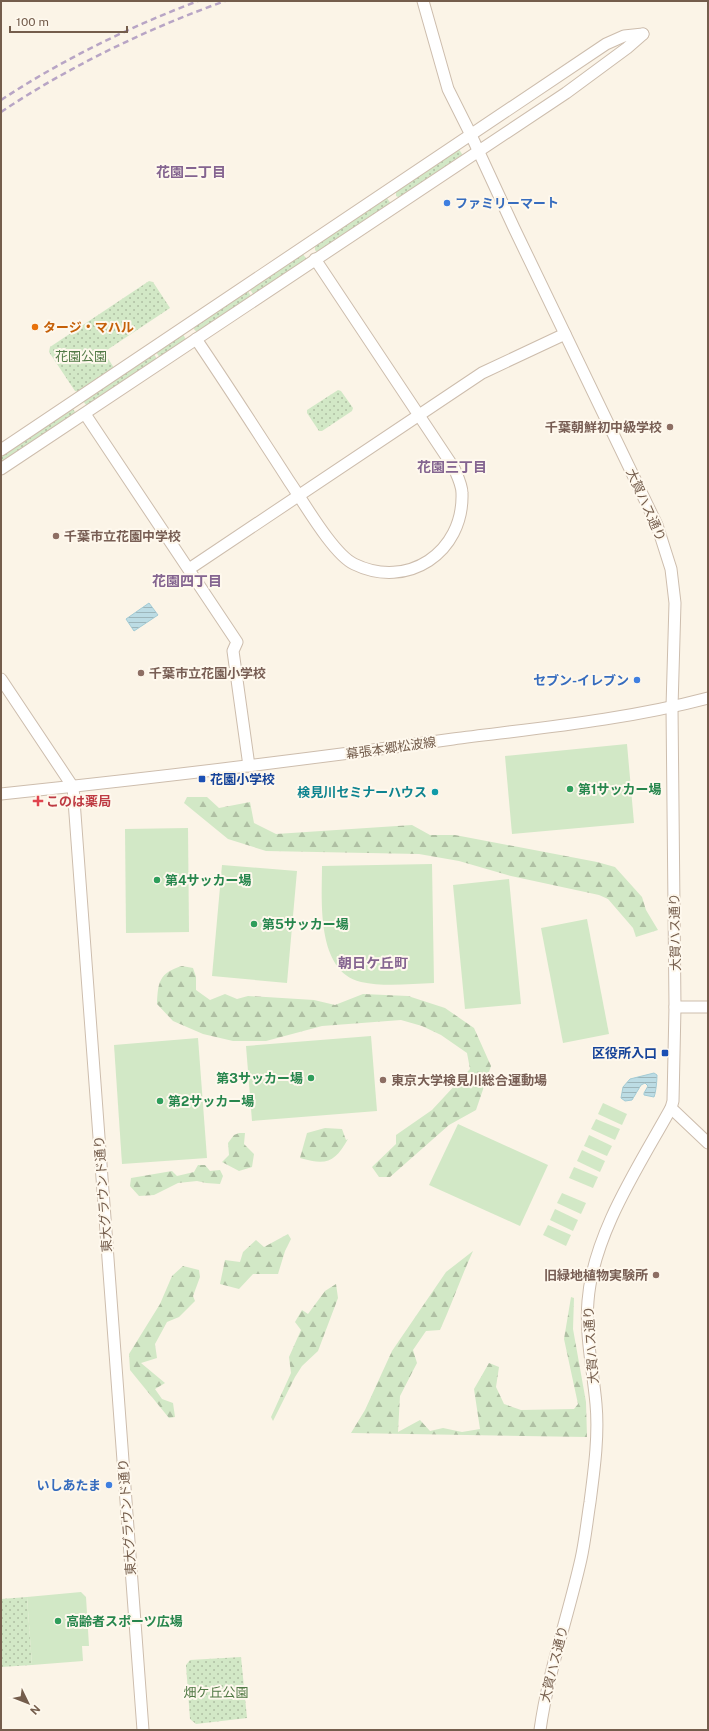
<svg xmlns="http://www.w3.org/2000/svg" width="709" height="1731" viewBox="0 0 709 1731" font-family="'Public Sans','Noto Sans JP',sans-serif">
<defs>
<pattern id="grass-dots" width="8" height="8" patternUnits="userSpaceOnUse"><rect width="8" height="8" fill="#d2e8c6"/><path d="M2 2h.1M6 6h.1" fill="none" stroke="#afbfa3" stroke-width="1.8" stroke-linecap="round"/></pattern>
<pattern id="forest-firs" width="22" height="20" patternUnits="userSpaceOnUse"><rect width="22" height="20" fill="#d2e8c6"/><path d="M5 1l3.5 6h-7zM16 11l3.5 6h-7z" fill="#afbfa3"/></pattern>
<pattern id="water-rules" width="6" height="5" patternUnits="userSpaceOnUse"><rect width="6" height="5" fill="#bcdce4"/><path d="M0 2.5h6" fill="none" stroke="#9db6bb"/></pattern>
</defs>
<rect width="100%" height="100%" fill="#fbf4e7"/>
<!-- grass -->
<g fill="url(#grass-dots)">
<polygon points="458,148 464,157 402,199 396,196 396,190"/>
<polygon points="383,198 387,198 391,204 317,252 315,250 315,244"/>
<polygon points="299,254 303,254 307,260 255,297 249,288"/>
<polygon points="149,281 153,282 170,308 104,352 114,368 78,392 75,391 49,352 50,347"/>
<polygon points="247,289 252,298 197,333 193,327"/>
<polygon points="183,334 186,340 161,359 155,351"/>
<polygon points="153,352 158,361 87,406 83,401"/>
<polygon points="338,390 341,391 353,408 352,411 322,431 319,431 307,413 307,410"/>
<polygon points="72,408 76,413 1,466 1,453"/>
<polygon points="27,1597 32,1665 1,1667 1,1599"/>
<polygon points="241,1657 247,1718 196,1724 190,1719 186,1665 190,1660"/>
</g>
<!-- forest -->
<g fill="url(#forest-firs)">
<polygon points="187,797 207,797 219,808 250,802 254,823 276,834 412,825 430,835 455,835 597,862 615,867 642,897 646,910 658,930 636,937 633,928 608,899 599,895 511,876 459,861 419,854 266,851 228,839 184,803"/>
<path d="M182,966L193,968L196,977V990L210,1000L225,994L237,999L248,996L314,1000L335,1005L363,994L408,996L445,1008L474,1028L491,1066L476,1110L449,1125L390,1177H379L372,1167L396,1144V1135L432,1110L470,1069L467,1053L441,1035L422,1026L401,1020L322,1026L266,1041H233L203,1034L173,1021L157,1004C158,982 159,973 182,966Z"/>
<path d="M325,1128L342,1129L346,1140L348,1139C335,1162 327,1166 300,1158L307,1133Z"/>
<polygon points="239,1133 245,1133 244,1144 254,1154 252,1167 239,1171 222,1162 229,1155 228,1143 234,1135"/>
<polygon points="198,1165 205,1165 210,1171 220,1170 223,1176 220,1184 206,1183 197,1181 178,1183 154,1195 139,1196 130,1186 131,1178 172,1171 177,1176 194,1172"/>
<polygon points="288,1234 291,1239 285,1251 278,1274 253,1274 239,1289 220,1284 225,1260 240,1262 243,1252 256,1240 264,1247"/>
<path d="M473,1251C461,1277 452,1304 440,1330L426,1331L413,1350L417,1363L400,1396L398,1432L420,1420L430,1431L443,1428L462,1432L480,1429L474,1389L489,1363L499,1367L496,1387L504,1404L521,1410L574,1409L578,1404L564,1339L571,1297L574,1298L573,1329L586,1402L587,1437L351,1433L365,1410L392,1351L446,1272Z"/>
<polygon points="183,1266 199,1270 200,1277 193,1296 195,1301 179,1317 167,1322 155,1344 157,1358 141,1363 165,1383 155,1389 162,1399 173,1403 175,1417 169,1418 130,1370 129,1354 160,1304 172,1276"/>
<polygon points="336,1284 338,1298 318,1351 302,1366 295,1377 273,1421 271,1417 291,1373 289,1357 301,1330 295,1322 302,1310 308,1314 325,1291"/>
</g>
<!-- pitch -->
<g fill="#d2e8c6">
<polygon points="627,744 634,823 512,834 505,756"/>
<polygon points="188,828 189,932 126,933 125,829"/>
<path d="M432,864L434,983C411,984 383,987 361,982C316,971 322,901 322,866Z"/>
<polygon points="222,865 297,871 287,983 212,976"/>
<polygon points="509,879 521,1004 465,1009 453,885"/>
<polygon points="587,919 609,1034 563,1043 541,928"/>
<polygon points="371,1036 377,1111 252,1121 246,1046"/>
<polygon points="198,1038 207,1158 122,1164 114,1045"/>
<polygon points="603,1103 627,1114 622,1125 598,1114"/>
<polygon points="596,1119 620,1129 615,1140 591,1129"/>
<polygon points="458,1124 548,1165 520,1226 429,1185"/>
<polygon points="589,1135 612,1146 607,1156 584,1146"/>
<polygon points="582,1150 605,1161 600,1172 577,1161"/>
<polygon points="574,1167 598,1177 593,1188 569,1178"/>
<polygon points="562,1193 586,1203 581,1214 557,1203"/>
<polygon points="555,1209 578,1220 573,1231 550,1220"/>
<polygon points="548,1225 571,1235 566,1246 543,1235"/>
<polygon points="81,1592 86,1597 89,1646 82,1646 83,1661 32,1665 27,1597"/>
</g>
<!-- water -->
<g fill="url(#water-rules)" stroke="#a3cbd5">
<polygon points="149,603 158,615 134,631 126,619"/>
<path d="M654,1073L657,1075C657,1080 656,1092 654,1097L644,1095V1093L648,1086L645,1083L641,1085L632,1100L625,1101L621,1098L623,1087L630,1079Z"/>
</g>
<g fill="none" stroke-linecap="round" stroke-linejoin="round">
<defs>
<g id="minor">
<path d="M423,1L448,89L471,135L514,228L657,525L671,569L675,603L672,707L675,1007L673,1101L671,1108C639,1166 593,1234 588,1301C585,1335 593,1370 596,1404C599,1436 594,1471 590,1502C587,1521 585,1541 581,1559C568,1617 548,1672 540,1730"/>
<path d="M196,339C228,386 258,433 289,481C303,501 333,554 354,564C407,590 464,553 462,493C462,485 457,475 454,468L315,259"/>
<polyline points="85,414 237,642 233,651 249,766"/>
<polyline points="1,450 606,44 624,36 643,34"/>
<polyline points="1,469 566,93 627,48 643,34"/>
<polyline points="189,569 482,373 565,334"/>
<polyline points="1,679 73,787 143,1730"/>
<path d="M1,794C152,778 303,760 453,739C538,728 625,720 708,698"/>
<polyline points="675,1007 708,1007"/>
<polyline points="671,1108 708,1143"/>
</g>
</defs>
<!-- minor casing -->
<use href="#minor" stroke="#cdbdad" stroke-width="13"/>
<!-- minor -->
<use href="#minor" stroke="#fff" stroke-width="11"/>
<!-- rail -->
<g stroke="#b8a5c5" stroke-width="2.5" stroke-dasharray="6 4" stroke-linecap="butt">
<path d="M1,100C62,60 129,27 198,1"/>
<path d="M1,112C70,66 147,29 225,1"/>
</g>
</g>
<!-- markers -->
<g fill="#3f7fe0" stroke="#fef8ed" stroke-width="1.5">
<circle cx="447" cy="203" r="4"/>
<circle cx="637" cy="680" r="4"/>
<circle cx="109" cy="1485" r="4"/>
</g>
<circle fill="#e8710a" stroke="#fef8ed" stroke-width="1.5" cx="35" cy="327" r="4"/>
<g fill="#8d6e63" stroke="#fef8ed" stroke-width="1.5">
<circle cx="670" cy="427" r="4"/>
<circle cx="56" cy="536" r="4"/>
<circle cx="141" cy="673" r="4"/>
<circle cx="383" cy="1080" r="4"/>
<circle cx="656" cy="1275" r="4"/>
</g>
<g fill="#1a4fb4" stroke="#fef8ed" stroke-width="1.5">
<rect x="198" y="775" width="8" height="8" rx="2"/>
<rect x="661" y="1049" width="8" height="8" rx="2"/>
</g>
<g fill="#2e9e5b" stroke="#fef8ed" stroke-width="1.5">
<circle cx="570" cy="789" r="4"/>
<circle cx="157" cy="880" r="4"/>
<circle cx="254" cy="924" r="4"/>
<circle cx="311" cy="1078" r="4"/>
<circle cx="160" cy="1101" r="4"/>
<circle cx="58" cy="1621" r="4"/>
</g>
<circle fill="#0f9aa8" stroke="#fef8ed" stroke-width="1.5" cx="435" cy="792" r="4"/>
<path fill="#e0444e" stroke="#fef8ed" stroke-width="1.5" d="M36 795h4v4h4v4h-4v4h-4v-4h-4v-4h4z"/>
<g text-anchor="middle" dominant-baseline="central" stroke-width="4" stroke-linejoin="round" paint-order="stroke">
<!-- shop labels -->
<g font-size="13" font-weight="bold" fill="#366cbe" stroke="#fef8ed" text-anchor="end">
<text x="455" y="203" text-anchor="start">ファミリーマート</text>
<text x="629" y="680">セブン-イレブン</text>
<text x="101" y="1485">いしあたま</text>
</g>
<!-- food labels -->
<g font-size="13" font-weight="bold" fill="#c56008" stroke="#fef8ed" text-anchor="start">
<text x="43" y="327">タージ・マハル</text>
</g>
<!-- park labels -->
<g font-size="13" fill="#517945" stroke="#fef8ed">
<text x="81" y="356">花園公園</text>
<text x="216" y="1692">畑ケ丘公園</text>
</g>
<!-- education labels -->
<g font-size="13" font-weight="bold" fill="#785e54" stroke="#fef8ed" text-anchor="start">
<text x="662" y="427" text-anchor="end">千葉朝鮮初中級学校</text>
<text x="64" y="536">千葉市立花園中学校</text>
<text x="149" y="673">千葉市立花園小学校</text>
<text x="391" y="1080">東京大学検見川総合運動場</text>
<text x="648" y="1275" text-anchor="end">旧緑地植物実験所</text>
</g>
<!-- street labels -->
<g font-size="13" fill="#745d4c" stroke="#fef8ed">
<text transform="translate(646 505) rotate(66)">大賀ハス通り</text>
<text transform="translate(391 748) rotate(-8)">幕張本郷松波線</text>
<text transform="translate(675 932) rotate(-91)">大賀ハス通り</text>
<text transform="translate(103 1194) rotate(-94)">東大グラウンド通り</text>
<text transform="translate(591 1345) rotate(-94)">大賀ハス通り</text>
<text transform="translate(127 1517) rotate(-94)">東大グラウンド通り</text>
<text transform="translate(554 1664) rotate(-76)">大賀ハス通り</text>
</g>
<!-- transit labels -->
<g font-size="13" font-weight="bold" fill="#164399" stroke="#fef8ed" text-anchor="start">
<text x="210" y="779">花園小学校</text>
<text x="657" y="1053" text-anchor="end">区役所入口</text>
</g>
<!-- leisure labels -->
<g font-size="13" font-weight="bold" fill="#27864d" stroke="#fef8ed" text-anchor="start">
<text x="578" y="789">第1サッカー場</text>
<text x="165" y="880">第4サッカー場</text>
<text x="262" y="924">第5サッカー場</text>
<text x="303" y="1078" text-anchor="end">第3サッカー場</text>
<text x="168" y="1101">第2サッカー場</text>
<text x="66" y="1621">高齢者スポーツ広場</text>
</g>
<!-- culture labels -->
<g font-size="13" font-weight="bold" fill="#0d838f" stroke="#fef8ed" text-anchor="end">
<text x="427" y="792">検見川セミナーハウス</text>
</g>
<!-- health labels -->
<g font-size="13" font-weight="bold" fill="#be3a42" stroke="#fef8ed" text-anchor="start">
<text x="46" y="801">このは薬局</text>
</g>
<!-- neighbourhood labels -->
<g font-size="14" font-weight="bold" fill="#846490" stroke="#fef8ed">
<text x="191" y="172">花園二丁目</text>
<text x="452" y="467">花園三丁目</text>
<text x="187" y="581">花園四丁目</text>
<text x="373" y="963">朝日ケ丘町</text>
</g>
</g>
<!-- border -->
<rect width="709" height="1731" fill="none" stroke="#745d4c" stroke-width="4"/>
<!-- north arrow -->
<g transform="translate(28 1703) rotate(133)" stroke="#fef8ed" stroke-width="3" paint-order="stroke">
<path d="M0-3L7 15L0 10L-7 15Z" fill="#745d4c"/>
<text y="-6" font-size="11" font-weight="bold" text-anchor="middle" fill="#745d4c">N</text>
</g>
<!-- scale -->
<path d="M10 26v6h117v-6" fill="none" stroke="#745d4c" stroke-width="2"/>
<text x="16" y="26" font-size="12" fill="#745d4c" stroke="#fef8ed" stroke-width="3" paint-order="stroke">100 m</text>
</svg>
